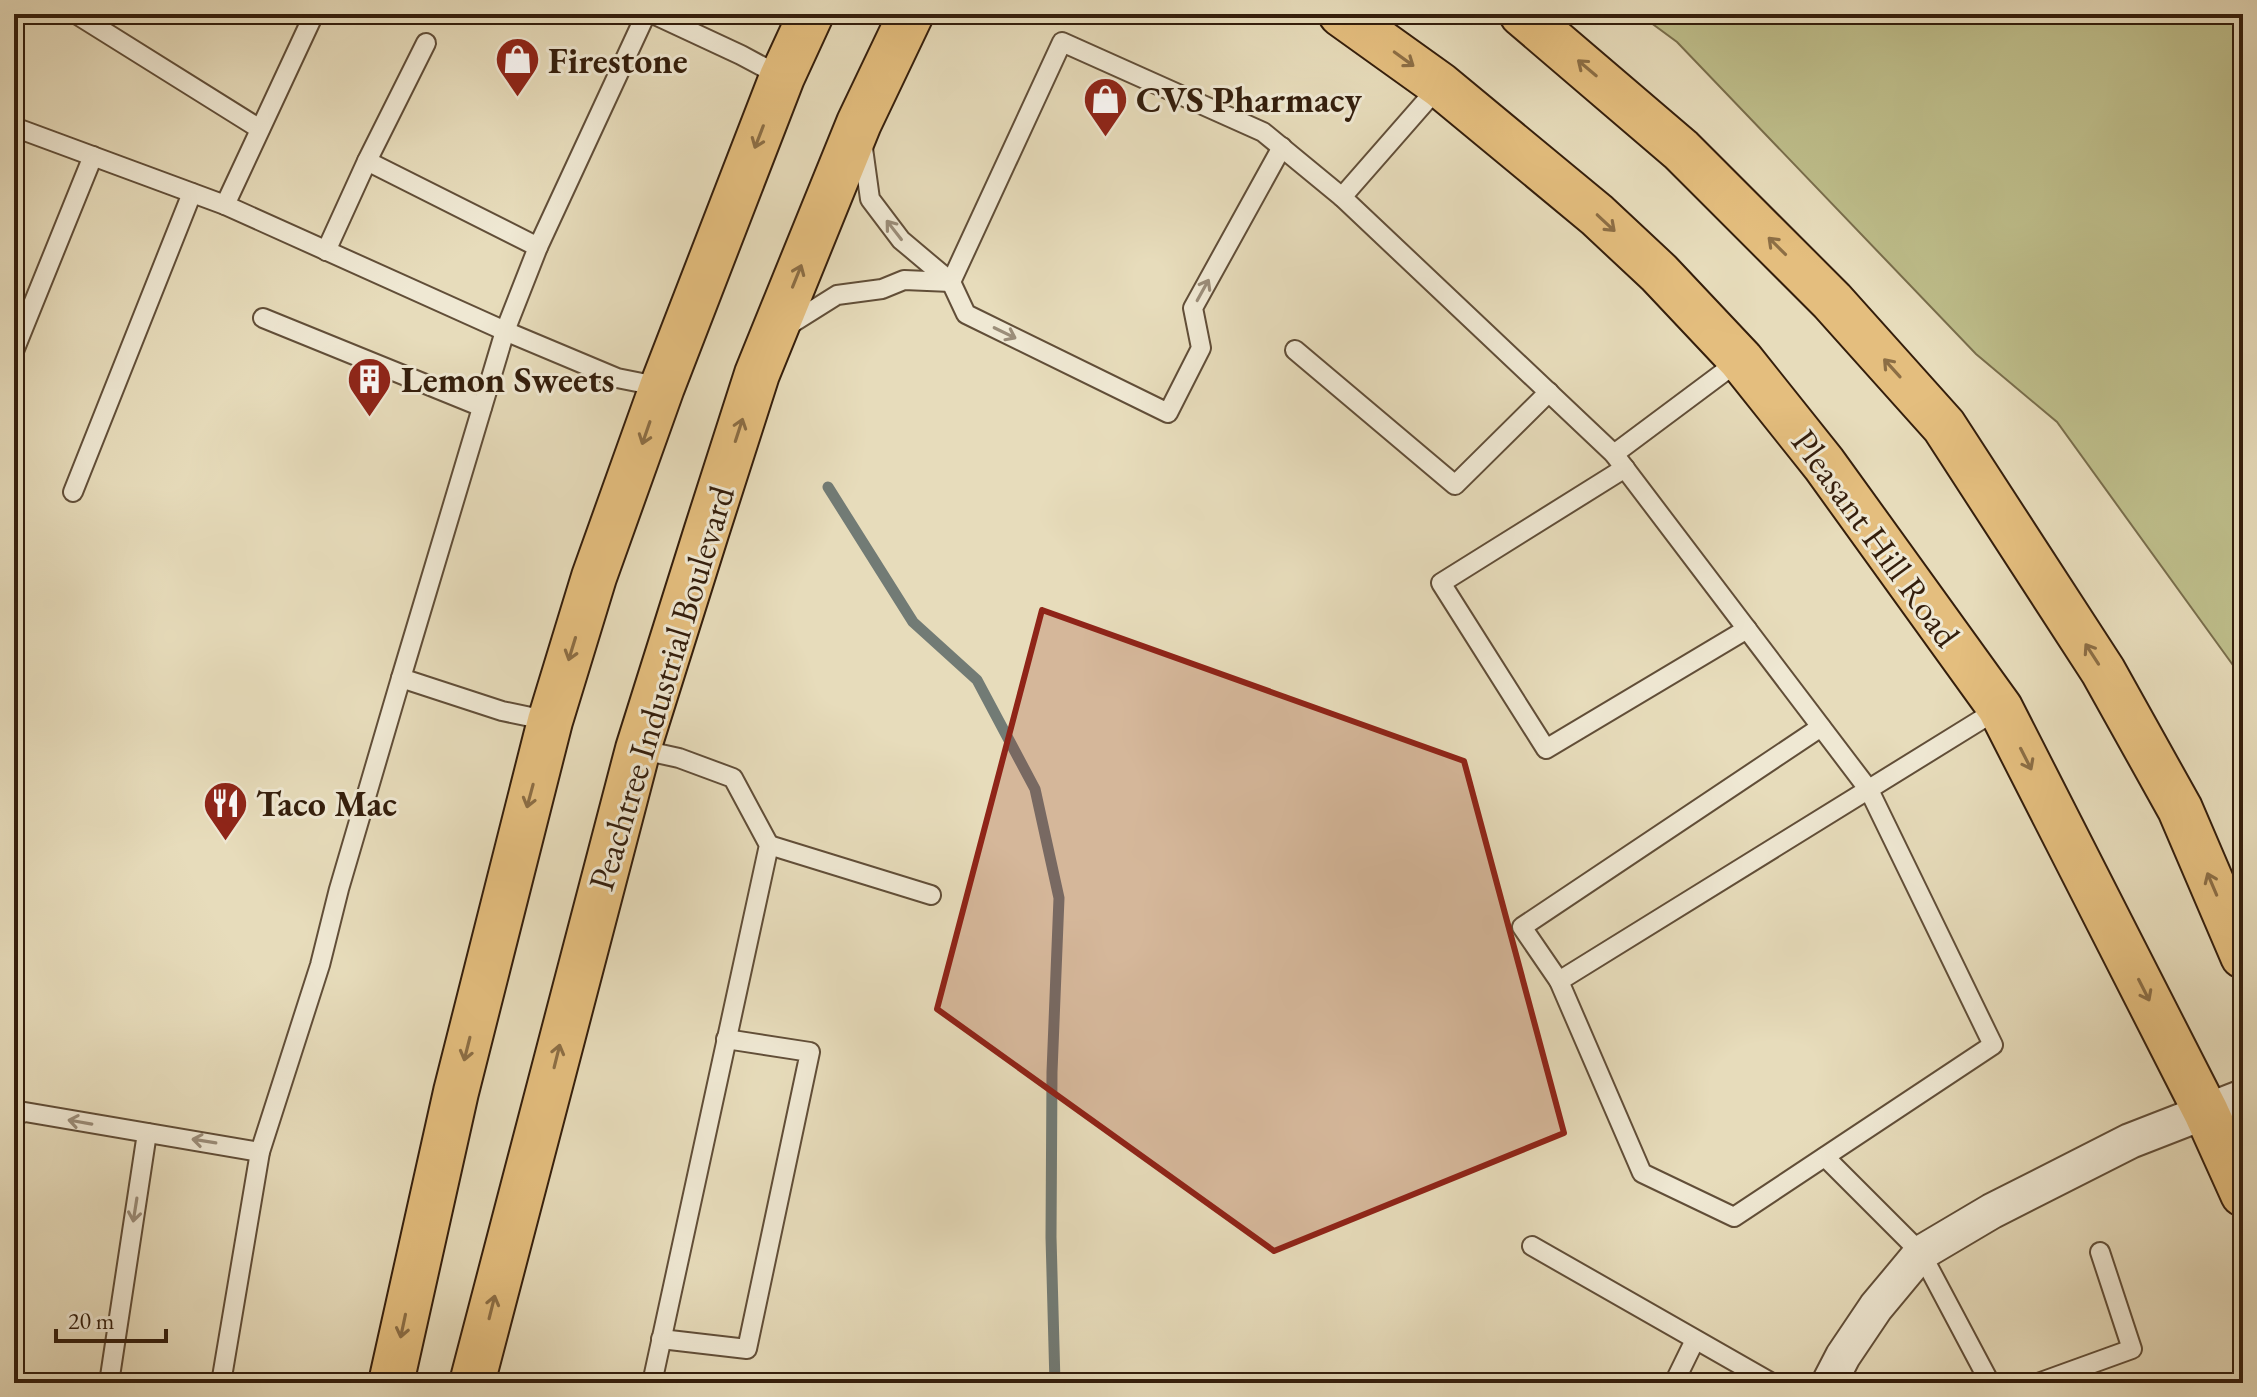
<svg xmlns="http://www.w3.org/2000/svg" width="2257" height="1397" viewBox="0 0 2257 1397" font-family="'EB Garamond',serif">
<rect width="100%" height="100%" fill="#e7dcbb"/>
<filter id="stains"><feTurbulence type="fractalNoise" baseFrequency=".0025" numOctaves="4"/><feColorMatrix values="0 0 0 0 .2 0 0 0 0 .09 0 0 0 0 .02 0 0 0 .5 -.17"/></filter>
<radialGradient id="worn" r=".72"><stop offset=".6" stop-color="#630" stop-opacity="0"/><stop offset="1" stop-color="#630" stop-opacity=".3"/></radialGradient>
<!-- green -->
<polygon fill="#bebe8b" stroke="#796e4c" stroke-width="2" points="1639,14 2243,14 2243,679 2057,422 1976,354 1677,42"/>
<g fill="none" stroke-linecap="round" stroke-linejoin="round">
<!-- stream -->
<polyline stroke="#727b75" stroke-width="11" points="828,487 913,622 977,680 1035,789 1059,898 1052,1072 1051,1237 1055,1383"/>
<defs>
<g id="lane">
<polyline points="76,14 260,129"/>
<polyline points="653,14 741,55 782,77"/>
<polyline points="14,127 225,205 505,331 617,378 662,387"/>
<polyline points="862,141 870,199 901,240 951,282 966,314 1168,413 1201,348 1193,308 1282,147"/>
<polyline points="367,161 426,43"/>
<polyline points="1342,197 1614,454 1869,790 1993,1045 1734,1217 1642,1173 1559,981 2000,708"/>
<polyline points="225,205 314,14"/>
<polyline points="538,247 505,331 401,678 502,711 550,721"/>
<polyline points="326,251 367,161 538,247 646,14"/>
<polyline points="951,282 1062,42 1263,132 1342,197 1440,85"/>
<polyline points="263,318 482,407"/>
<polyline points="786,327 837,295 882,289 904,280 951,282"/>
<polyline points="1295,350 1455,485 1549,392"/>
<polyline points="14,351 93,156"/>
<polyline points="1614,454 1740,360"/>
<polyline points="1625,468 1441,583 1546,749 1747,629"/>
<polyline points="73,492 192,193"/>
<polyline points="638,749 679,758 733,778 769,845 652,1383"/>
<polyline points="769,845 931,895"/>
<polyline points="1559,981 1522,927 1821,727"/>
<polyline points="14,1116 25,1112 260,1152"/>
<polyline points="1825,1157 1921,1253 1990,1383"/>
<polyline points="1532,1246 1772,1383"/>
<polyline points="661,1339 747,1349 810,1052 726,1039"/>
<polyline points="109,1383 147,1133"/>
<polyline points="221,1383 260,1152 320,965 339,889 401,678"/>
<polyline points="1674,1383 1695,1340"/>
<polyline points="2038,1383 2132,1349 2100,1252"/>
</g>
<polyline id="street" points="1829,1383 1843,1356 1876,1307 1921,1253 1992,1211 2130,1141 2243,1097"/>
<g id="highway">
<polyline points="1341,14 1440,85 1597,215 1659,273 1741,360 1824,464 2000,708 2206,1112 2243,1194"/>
<polyline points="1522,14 1681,150 1832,301 1944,426 2103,671 2180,809 2243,956"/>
<polyline points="391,1383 456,1092 550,721 594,577 662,387 782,77 811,14"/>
<polyline points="472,1383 638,749 706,533 757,374 859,123 911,14"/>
</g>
</defs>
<!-- lane casing -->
<use href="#lane" stroke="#614e38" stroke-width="22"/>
<!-- street casing -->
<use href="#street" stroke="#614e38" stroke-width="38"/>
<!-- highway casing -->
<use href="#highway" stroke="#341e0c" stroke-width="48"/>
<!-- lane -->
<use href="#lane" stroke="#efe8d3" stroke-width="18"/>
<!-- street -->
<use href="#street" stroke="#efe8d3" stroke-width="34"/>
<!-- highway -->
<use href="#highway" stroke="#e4be7e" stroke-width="44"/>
</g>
<!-- one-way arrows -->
<defs><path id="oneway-shaft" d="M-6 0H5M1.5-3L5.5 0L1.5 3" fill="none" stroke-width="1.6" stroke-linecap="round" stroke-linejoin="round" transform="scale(2)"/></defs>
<g stroke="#8c6e45">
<use href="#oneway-shaft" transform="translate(1404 59) rotate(36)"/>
<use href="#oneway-shaft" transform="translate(1587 68) rotate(-140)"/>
<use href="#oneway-shaft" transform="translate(759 137) rotate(111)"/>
<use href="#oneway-shaft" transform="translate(1606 223) rotate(43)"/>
<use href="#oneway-shaft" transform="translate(1777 246) rotate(-135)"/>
<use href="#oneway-shaft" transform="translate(797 276) rotate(-68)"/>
<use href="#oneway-shaft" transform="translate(1892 368) rotate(-132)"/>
<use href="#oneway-shaft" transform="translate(739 430) rotate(-72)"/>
<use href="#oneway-shaft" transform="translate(646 433) rotate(109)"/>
<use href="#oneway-shaft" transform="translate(572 649) rotate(107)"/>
<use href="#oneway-shaft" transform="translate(2092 654) rotate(-123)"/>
<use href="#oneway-shaft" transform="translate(2026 759) rotate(63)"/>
<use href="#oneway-shaft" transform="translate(530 796) rotate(105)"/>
<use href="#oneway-shaft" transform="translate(2212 884) rotate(-113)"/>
<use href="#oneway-shaft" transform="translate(2144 990) rotate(63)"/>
<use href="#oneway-shaft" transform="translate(467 1049) rotate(104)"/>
<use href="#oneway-shaft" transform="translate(557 1056) rotate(-76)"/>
<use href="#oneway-shaft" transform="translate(492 1307) rotate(-76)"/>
<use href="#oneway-shaft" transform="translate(403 1326) rotate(102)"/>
</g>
<g stroke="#9b8d79">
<use href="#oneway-shaft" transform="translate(894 230) rotate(-128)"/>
<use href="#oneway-shaft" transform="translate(1203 290) rotate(-61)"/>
<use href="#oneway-shaft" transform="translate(1005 333) rotate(26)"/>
<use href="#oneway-shaft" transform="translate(80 1122) rotate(-170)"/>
<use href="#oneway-shaft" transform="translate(204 1141) rotate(-171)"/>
<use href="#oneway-shaft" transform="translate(135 1210) rotate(99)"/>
</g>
<!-- marked area -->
<path fill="#8f2418" fill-opacity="0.2" stroke="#8f2418" stroke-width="6" stroke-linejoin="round" d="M1042,610L1464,761L1564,1133L1274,1251L937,1009Z"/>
<!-- icons -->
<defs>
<symbol id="shop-pin" viewBox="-11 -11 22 30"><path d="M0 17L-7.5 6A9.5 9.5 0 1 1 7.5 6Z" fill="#8f2418" stroke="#efe8d3"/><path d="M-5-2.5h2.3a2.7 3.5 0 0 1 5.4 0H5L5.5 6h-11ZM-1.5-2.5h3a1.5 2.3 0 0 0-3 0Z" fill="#fff"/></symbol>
<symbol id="building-pin" viewBox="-11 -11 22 30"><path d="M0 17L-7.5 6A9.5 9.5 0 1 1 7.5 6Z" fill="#8f2418" stroke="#efe8d3"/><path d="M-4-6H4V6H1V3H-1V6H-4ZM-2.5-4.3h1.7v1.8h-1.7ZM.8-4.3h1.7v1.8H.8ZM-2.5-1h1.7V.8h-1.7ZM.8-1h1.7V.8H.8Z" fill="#fff"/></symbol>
<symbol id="restaurant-pin" viewBox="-11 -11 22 30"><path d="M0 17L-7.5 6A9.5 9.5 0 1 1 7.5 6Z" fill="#8f2418" stroke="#efe8d3"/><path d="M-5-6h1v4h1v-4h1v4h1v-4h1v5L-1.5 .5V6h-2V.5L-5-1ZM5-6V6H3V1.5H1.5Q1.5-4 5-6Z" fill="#fff"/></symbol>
</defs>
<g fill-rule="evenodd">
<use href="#shop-pin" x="492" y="34" width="51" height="69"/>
<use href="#shop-pin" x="1080" y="74" width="51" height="69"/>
<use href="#building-pin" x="344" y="354" width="51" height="69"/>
<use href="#restaurant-pin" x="200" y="778" width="51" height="69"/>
</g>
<g text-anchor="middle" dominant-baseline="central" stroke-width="6" stroke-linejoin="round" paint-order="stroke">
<!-- poi labels -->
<g font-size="36" font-weight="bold" fill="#341e0c" stroke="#efe8d3" text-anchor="start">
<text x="548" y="60">Firestone</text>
<text x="1136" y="99">CVS Pharmacy</text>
<text x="401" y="379">Lemon Sweets</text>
<text x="256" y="803">Taco Mac</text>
</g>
<!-- street labels -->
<g font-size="36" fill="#341e0c" stroke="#efe8d3">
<text transform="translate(1876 538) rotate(54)">Pleasant Hill Road</text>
<text transform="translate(661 688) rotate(-73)">Peachtree Industrial Boulevard</text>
</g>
</g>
<!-- margin -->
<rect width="2257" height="1397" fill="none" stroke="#e7dcbb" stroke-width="48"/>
<rect x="16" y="16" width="2225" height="1365" fill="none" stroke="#341e0c" stroke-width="4"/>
<rect x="24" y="24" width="2209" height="1349" fill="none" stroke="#341e0c" stroke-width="2"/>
<!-- scale -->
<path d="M56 1329v12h110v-12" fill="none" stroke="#341e0c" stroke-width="4"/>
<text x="68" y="1329" font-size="24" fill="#341e0c" stroke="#efe8d3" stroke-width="6" paint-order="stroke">20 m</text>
<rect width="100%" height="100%" filter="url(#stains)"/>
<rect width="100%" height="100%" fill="url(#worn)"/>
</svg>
